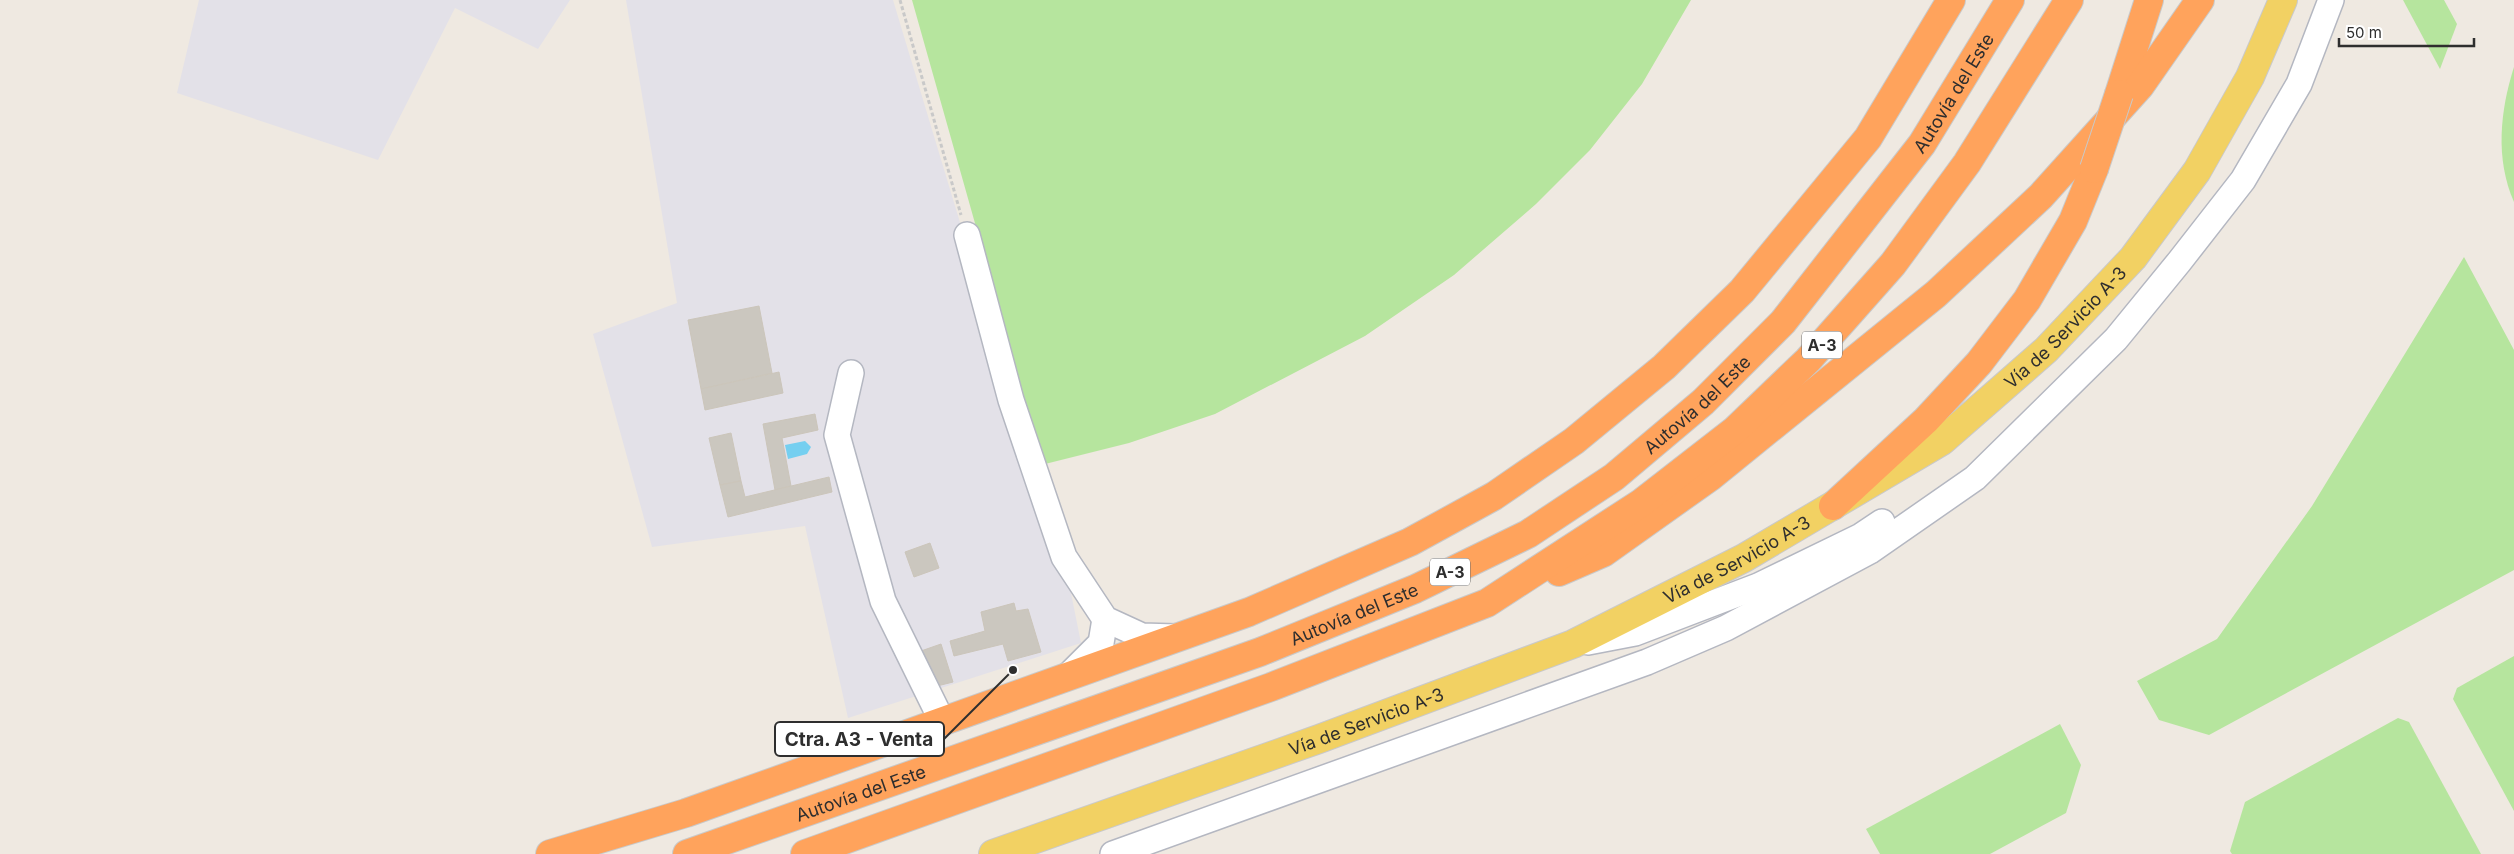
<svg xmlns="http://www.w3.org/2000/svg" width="2514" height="854" viewBox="0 0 2514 854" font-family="Inter,sans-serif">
<rect width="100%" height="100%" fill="#efe9e1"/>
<!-- industrial -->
<g fill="#e3e1e8">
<polygon points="199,0 570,0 538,49 455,8 378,160 177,93"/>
<polygon points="626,0 893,0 1070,588 1081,643 848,718 805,526 652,547 593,334 677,303"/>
</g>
<!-- green -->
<g fill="#b6e59e">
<polygon points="912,0 1691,0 1642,84 1590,150 1536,204 1454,275 1365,336 1215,414 1129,443 1045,464 1012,369 1004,326"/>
<polygon points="2403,0 2444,0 2457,24 2440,69"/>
<path d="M2514,67V202C2495,159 2500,111 2514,67Z"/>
<polygon points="2464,257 2514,350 2514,570 2209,735 2159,720 2137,681 2217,639 2312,506"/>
<polygon points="2514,656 2514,811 2453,699 2457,688"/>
<polygon points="2398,718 2409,722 2481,854 2232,854 2230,851 2245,802"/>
<polygon points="2060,724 2081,765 2066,813 1990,854 1880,854 1866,829"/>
</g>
<!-- water -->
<polygon fill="#75cff0" points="805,441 811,447 807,454 788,459 785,445"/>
<!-- building -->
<g fill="#cbc7bf" stroke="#cbc5ba">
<polygon points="759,306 772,373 701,389 688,320"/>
<polygon points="779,372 783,393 705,410 701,389"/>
<polygon points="815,414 818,430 782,438 791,486 775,490 763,424"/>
<polygon points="731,433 741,481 720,485 709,438"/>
<polygon points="829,477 832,492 728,517 720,485 741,481 745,497"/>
<polygon points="930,543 939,568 914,577 905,552"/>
<polygon points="1014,603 1016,611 1028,609 1041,652 1008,661 1003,644 954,656 950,641 985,631 981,612"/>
<polygon points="941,644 953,682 933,687 921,651"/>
</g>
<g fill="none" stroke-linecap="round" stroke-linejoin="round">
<defs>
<g id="minor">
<polyline points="967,235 1011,400 1064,557 1105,619 1142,636 1176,637"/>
<polyline points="851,373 837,435 883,601 942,721"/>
<polyline points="1588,642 1635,633 1758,586 1861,536 1882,522"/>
<polyline points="1068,676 1101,643 1105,619"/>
<polyline points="1113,854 1647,662 1726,628 1870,551 1975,478 2116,339 2179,262 2243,180 2299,84 2331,0"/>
</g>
<g id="major">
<path id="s1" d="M993,854L1319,739L1573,644L1744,558L1942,441L2046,350L2133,258L2197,171L2250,77L2283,0"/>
</g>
<g id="highway">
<polyline points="2119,94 2149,0"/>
<polyline points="1833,506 1926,420 1979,363 2027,300 2073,221 2094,169"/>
<polyline points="1559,572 1603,553 1710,477 1936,294 2041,196 2140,86 2200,0"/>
<polyline points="550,854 686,813 1249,612 1410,542 1494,496 1574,441 1664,367 1742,291 1868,138 1951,0"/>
<path id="s2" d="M687,854L1260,652L1415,589L1528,534L1614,477L1703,402L1783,322L1922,144L2010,0"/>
<polyline points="805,854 1271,687 1487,603 1641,503 1735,430 1808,360 1893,264 1967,163 2069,0"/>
</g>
</defs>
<!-- minor casing -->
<use href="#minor" stroke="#b4b7c1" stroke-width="28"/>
<!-- major casing -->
<use href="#major" stroke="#c9c9c9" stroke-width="30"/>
<!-- highway casing -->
<use href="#highway" stroke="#c9c9c9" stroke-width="30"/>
<!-- path -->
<polyline stroke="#c9c9c9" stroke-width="3" stroke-dasharray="4 2.5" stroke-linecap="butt" points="900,0 961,215"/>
<!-- minor -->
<use href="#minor" stroke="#fff" stroke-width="25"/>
<!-- major -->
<use href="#major" stroke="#f2d163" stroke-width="28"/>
<!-- highway -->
<use href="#highway" stroke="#ffa35c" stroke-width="28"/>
<defs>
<polyline id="highway-bridge" points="2094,169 2119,94"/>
</defs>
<!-- highway-bridge casing -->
<use href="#highway-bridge" stroke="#c9c9c9" stroke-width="30" stroke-linecap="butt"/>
<!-- highway-bridge -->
<use href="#highway-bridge" stroke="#ffa35c" stroke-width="28"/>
</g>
<g text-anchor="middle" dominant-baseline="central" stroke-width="4.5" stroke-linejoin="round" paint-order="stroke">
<!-- shield labels -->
<g fill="#fff" stroke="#6d6d6d" stroke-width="1">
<rect x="1802" y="331.5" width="40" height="27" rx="4"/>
<rect x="1430" y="558.5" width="40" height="27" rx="4"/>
</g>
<g font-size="16" font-weight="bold" fill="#2e2e2e">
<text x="1822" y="345">A-3</text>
<text x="1450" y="572">A-3</text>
</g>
<!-- street labels -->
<g font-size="18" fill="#2e2e2e" stroke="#fff">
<text stroke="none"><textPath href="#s2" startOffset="1519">Autovía del Este</textPath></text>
<text stroke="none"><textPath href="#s1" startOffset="1206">Vía de Servicio A-3</textPath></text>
<text stroke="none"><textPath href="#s2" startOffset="1114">Autovía del Este</textPath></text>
<text stroke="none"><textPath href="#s1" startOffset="801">Vía de Servicio A-3</textPath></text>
<text stroke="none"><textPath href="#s2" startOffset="709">Autovía del Este</textPath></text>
<text stroke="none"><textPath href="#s1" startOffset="396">Vía de Servicio A-3</textPath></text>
<text stroke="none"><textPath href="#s2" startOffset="184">Autovía del Este</textPath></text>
</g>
</g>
<!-- callouts -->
<path fill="none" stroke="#2e2e2e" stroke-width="2" d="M1013 670L944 739"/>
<circle fill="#2e2e2e" stroke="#fff" stroke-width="2" cx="1013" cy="670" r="5"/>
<rect fill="#fff" stroke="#2e2e2e" stroke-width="2" x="775" y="722" width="169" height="34" rx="5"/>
<g font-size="19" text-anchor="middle" font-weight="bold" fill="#2e2e2e">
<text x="859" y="746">Ctra. A3 - Venta</text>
</g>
<!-- scale -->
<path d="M2339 38v8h135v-8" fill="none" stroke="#2e2e2e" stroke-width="2.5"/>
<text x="2346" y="38" font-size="15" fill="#2e2e2e" stroke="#ffffff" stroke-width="4" paint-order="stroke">50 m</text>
</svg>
